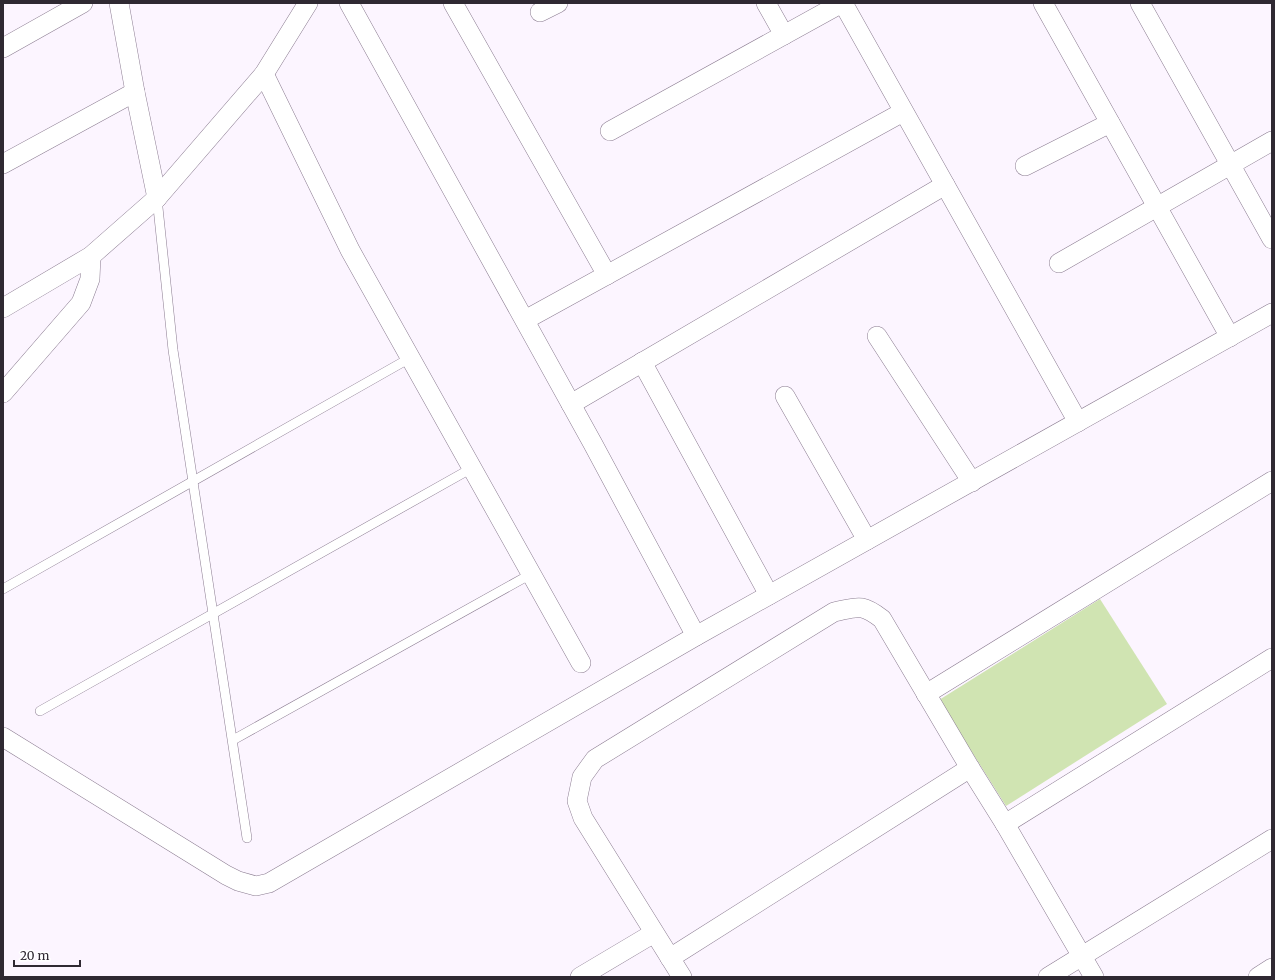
<svg xmlns="http://www.w3.org/2000/svg" width="1275" height="980" viewBox="0 0 1275 980" font-family="Merriweather,serif">
<rect width="100%" height="100%" fill="#fcf5ff"/>
<!-- green -->
<polygon fill="#d0e4b2" points="1100,599 1167,704 1006,806 939,700"/>
<g fill="none" stroke-linecap="round" stroke-linejoin="round">
<defs>
<g id="lane">
<polyline points="157,198 173,350 247,838"/>
<polyline points="3,589 410,358"/>
<polyline points="40,711 472,468"/>
<polyline points="233,740 531,574"/>
</g>
<g id="street">
<polyline points="119,3 135,92 157,198"/>
<polyline points="349,3 593,444 696,636"/>
<polyline points="453,3 607,275"/>
<polyline points="766,3 784,35"/>
<polyline points="843,3 1078,422"/>
<polyline points="1043,3 1230,337"/>
<polyline points="1140,3 1272,239"/>
<polyline points="540,12 558,3"/>
<polyline points="3,48 83,3"/>
<polyline points="264,74 350,250 581,663"/>
<polyline points="610,131 842,3"/>
<polyline points="3,164 135,92"/>
<polyline points="1025,166 1110,123"/>
<polyline points="1059,263 1272,141"/>
<polyline points="3,308 91,256 157,198 264,74 308,3"/>
<polyline points="525,320 903,112"/>
<polyline points="877,336 972,482"/>
<polyline points="642,362 769,595"/>
<polyline points="3,393 81,303 90,279 91,256"/>
<polyline points="785,396 867,540"/>
<polyline points="571,404 945,185"/>
<polyline points="926,694 1272,481"/>
<polyline points="3,737 226,875 238,881 256,886 269,883 696,636 1272,313"/>
<polyline points="1005,824 1272,658"/>
<polyline points="670,958 970,768"/>
<polyline points="580,977 654,933"/>
<path d="M682,977L583,818L577,801L582,777L595,759L834,612C858,607 861,603 882,619L970,768L1005,824L1094,977"/>
<polyline points="1048,977 1272,839"/>
<polyline points="1258,977 1272,968"/>
</g>
</defs>
<!-- lane casing -->
<use href="#lane" stroke="#8b7c91" stroke-width="10"/>
<!-- street casing -->
<use href="#street" stroke="#8b7c91" stroke-width="20"/>
<!-- lane -->
<use href="#lane" stroke="#fff" stroke-width="9"/>
<!-- street -->
<use href="#street" stroke="#fff" stroke-width="19"/>
</g>
<!-- border -->
<rect width="1275" height="980" fill="none" stroke="#2f2932" stroke-width="8"/>
<!-- scale -->
<path d="M14 960v6h66v-6" fill="none" stroke="#2f2932" stroke-width="2"/>
<text x="20" y="960" font-size="12" fill="#2f2932" stroke="#ffffff" stroke-width="3" paint-order="stroke">20 m</text>
</svg>
